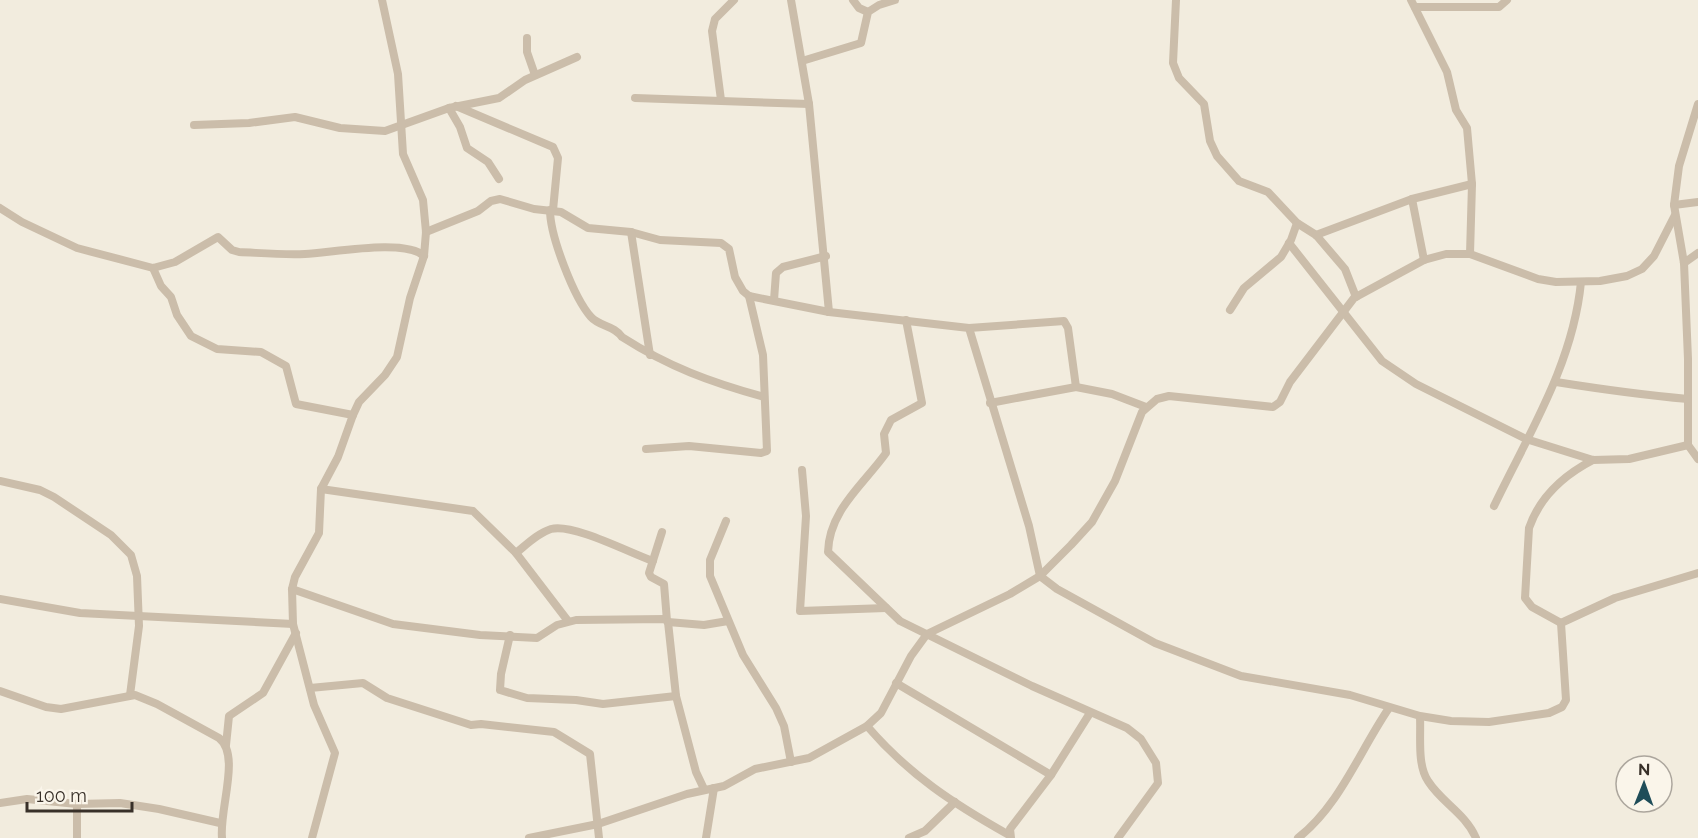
<svg xmlns="http://www.w3.org/2000/svg" width="1698" height="838" viewBox="0 0 1698 838" font-family="Raleway,sans-serif">
<rect width="100%" height="100%" fill="#f2ecde"/>
<g fill="none" stroke-linecap="round" stroke-linejoin="round">
<!-- minor -->
<g stroke="#cbbdaa" stroke-width="8">
<polyline points="791,0 809,104 829,312"/>
<polyline points="853,0 859,8 868,12"/>
<polyline points="1176,0 1173,63 1179,78 1204,104 1210,141 1217,156 1239,181 1268,192 1297,223 1316,235 1345,269 1356,297"/>
<polyline points="1411,0 1447,72 1456,110 1467,128 1472,184 1470,254"/>
<polyline points="1415,7 1499,7 1507,0"/>
<polyline points="527,38 527,52 535,75"/>
<polyline points="802,61 861,43 868,12 879,5 895,0"/>
<polyline points="635,98 809,104"/>
<polyline points="721,100 712,31 715,19 734,0"/>
<polyline points="1698,104 1679,166 1674,205 1684,263 1688,359 1688,445 1698,459"/>
<polyline points="456,106 553,147 558,158 553,210"/>
<polyline points="449,108 460,127 467,148 488,162 499,179"/>
<polyline points="194,125 249,123 295,117 340,128 385,131 449,108 499,98 525,80 577,57"/>
<polyline points="1412,199 1424,260"/>
<polyline points="1674,205 1698,202"/>
<path d="M0,208L22,222L77,248L153,268L175,262L218,237L232,250L239,252C261,253 283,255 305,254C331,253 405,238 424,256"/>
<path d="M550,210C550,236 574,298 591,317C600,327 614,325 622,337C669,367 710,382 764,397"/>
<polyline points="426,232 478,211 491,201 500,199 534,209 561,212 588,228 631,232 660,240 721,243 729,249 735,277 743,291 749,296 829,312 969,328 1029,526 1040,576 1057,589 1155,643 1241,676 1350,695 1420,716 1451,721 1489,722 1549,713 1562,707 1566,700 1561,623 1615,598 1698,573"/>
<polyline points="631,232 650,355"/>
<polyline points="1316,235 1412,199 1472,184"/>
<polyline points="1289,243 1382,361 1416,384 1526,439 1593,460 1629,459 1688,445"/>
<polyline points="1684,263 1698,253"/>
<polyline points="153,268 161,286 171,297 177,315 191,336 217,349 261,352 286,366 296,404 353,415"/>
<polyline points="774,300 776,273 783,267 826,256"/>
<polyline points="1230,310 1244,288 1281,257 1291,240 1297,223"/>
<path d="M906,320L922,403L891,420L884,434L886,453C864,484 829,510 828,552L900,621L1032,686L1127,728L1141,739L1156,763L1158,783L1118,838"/>
<polyline points="969,328 1064,321 1068,328 1076,387"/>
<path d="M1556,382C1600,389 1643,395 1688,399"/>
<polyline points="990,403 1076,387 1112,394 1146,407"/>
<polyline points="646,449 689,446 761,453 767,451 763,355 749,296"/>
<polyline points="802,470 806,516 800,611 886,608"/>
<polyline points="0,481 40,490 54,497 111,535 131,555 137,576 139,626 130,695"/>
<polyline points="321,489 473,511 516,553 568,621"/>
<path d="M1494,506C1529,433 1573,364 1581,282"/>
<polyline points="726,521 710,560 710,576 743,655 776,708 784,726 791,762"/>
<polyline points="662,532 649,573 651,577 664,584 667,621"/>
<path d="M516,553C526,545 538,533 551,529C573,523 630,553 653,561"/>
<polyline points="292,589 393,624 480,635 537,638 557,625 576,620 665,619 668,622 676,696 696,772 704,789"/>
<polyline points="0,599 80,613 293,624"/>
<polyline points="668,622 704,625 728,621"/>
<path d="M1561,623L1532,607L1525,598L1529,528C1540,496 1564,475 1593,460"/>
<polyline points="510,635 501,674 500,690 527,698 576,700 603,704 676,696"/>
<polyline points="896,683 1051,775"/>
<polyline points="310,688 363,683 387,698 471,725 481,724 554,732 590,754 599,838"/>
<path d="M0,691L46,707L61,709L135,695L157,704L219,738C241,755 219,809 222,838"/>
<path d="M1420,717C1421,736 1417,765 1428,781C1442,803 1465,813 1476,838"/>
<path d="M867,726C909,775 954,804 1009,835"/>
<polyline points="226,745 229,716 263,693 296,633"/>
<polyline points="0,803 27,799 77,804 120,803 159,809 220,823"/>
<polyline points="77,804 77,838"/>
<polyline points="312,838 335,753 314,705 293,624 292,589 295,577 319,533 321,489 338,457 353,415 359,402 385,375 397,357 410,298 424,256 426,232 423,200 403,154 398,74 382,0"/>
<polyline points="529,838 598,824 687,794 724,786 755,769 809,758 867,726 881,713 911,656 927,634 1010,594 1040,576 1071,545 1092,522 1115,481 1142,412 1157,399 1169,396 1273,407 1280,402 1290,382 1354,298 1424,260 1446,254 1470,254 1538,279 1556,282 1600,281 1627,276 1642,269 1654,256 1675,215"/>
<polyline points="706,838 714,788"/>
<polyline points="909,838 925,831 955,802"/>
<polyline points="1011,838 1010,829 1051,775 1090,713"/>
<path d="M1298,838C1340,805 1359,752 1389,708"/>
</g>
</g>
<!-- north arrow -->
<g transform="translate(1644 784) rotate(1)"><circle r="28" fill="#faf5ea" stroke="#aca69d" stroke-width="1.5"/>
<path d="M0-4.5L10 22L0 15L-10 22Z" fill="#1f4d59"/>
<text y="-9" font-size="16" font-weight="bold" text-anchor="middle" fill="#383029">N</text>
</g>
<!-- scale -->
<path d="M27 802v9h105v-9" fill="none" stroke="#383029" stroke-width="3"/>
<text x="36" y="802" font-size="18" fill="#383029" stroke="#faf5ea" stroke-width="4.5" paint-order="stroke">100 m</text>
</svg>
